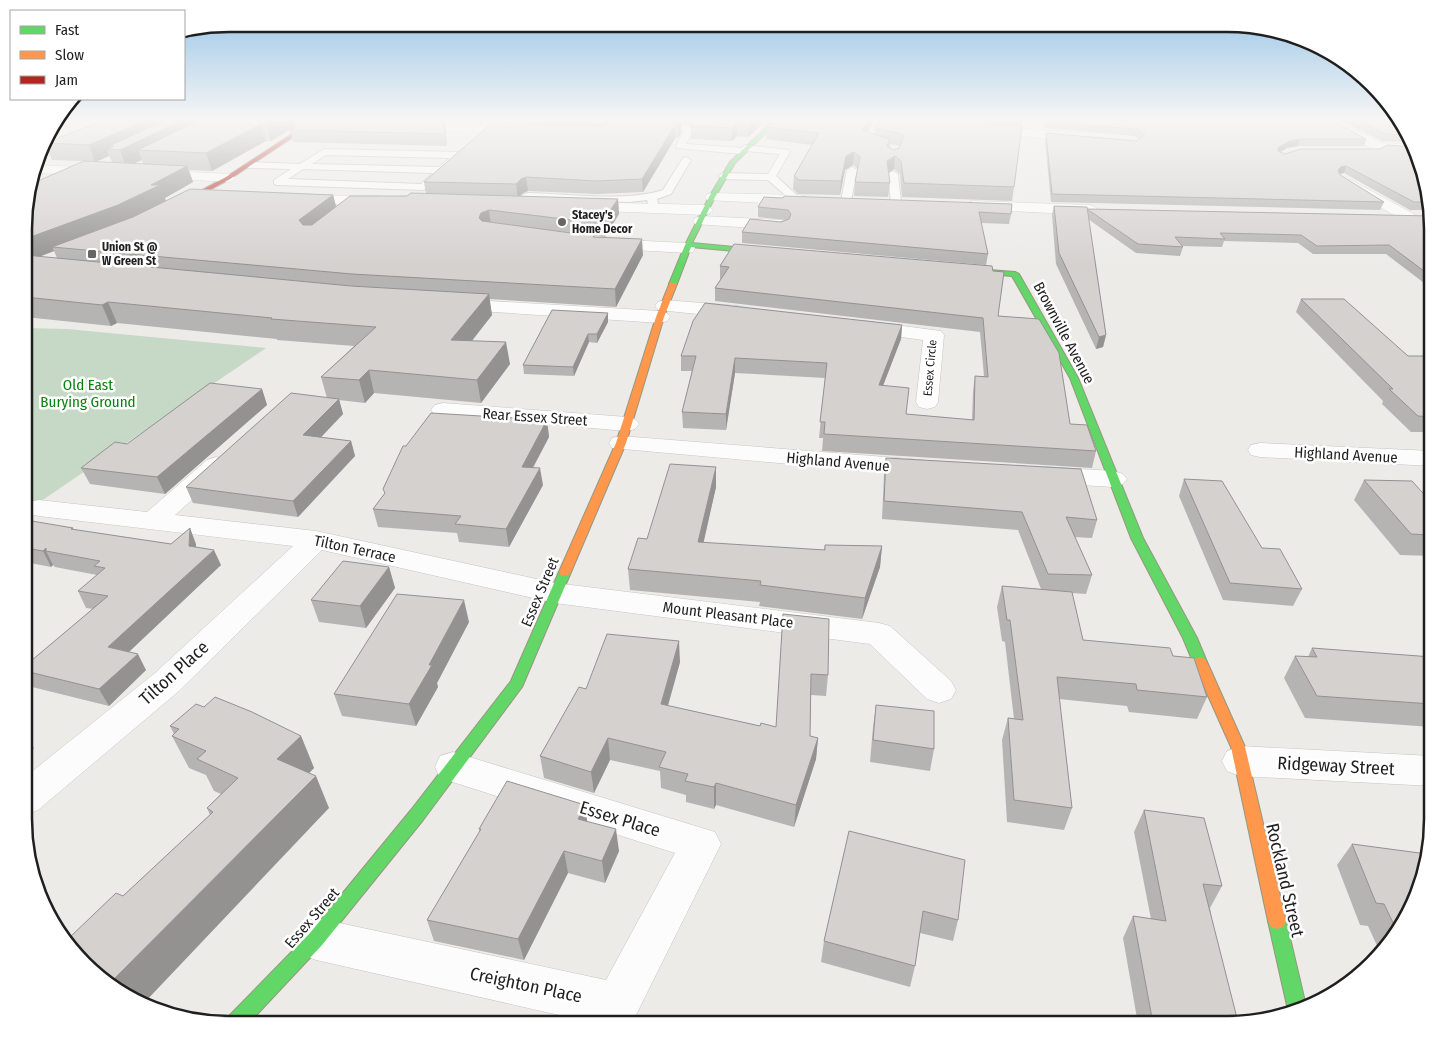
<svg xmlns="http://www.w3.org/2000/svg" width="1456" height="1048" font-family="'Fira Sans Condensed',sans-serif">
<rect width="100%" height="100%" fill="#edebe8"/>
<path fill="#c6d8c6" d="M25 328 67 329 266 348 25 512Z"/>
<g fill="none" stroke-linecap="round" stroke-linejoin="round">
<defs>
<path id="lane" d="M72 118H84L50 131 55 125Z
M677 125 689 126 693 129 686 144 741 148 745 145 789 150 790 152 776 176 802 200 801 202H793L768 180 723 179 718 176 723 173 768 174 780 154 746 151 742 154 677 148 676 146 684 131 674 130V126Z
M324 149 458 152 463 155 426 189 423 190 277 185 274 184V180L291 169 249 168 244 165 249 162 300 164ZM326 155 450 158 439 167 312 164ZM303 169 433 173 421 184 288 179Z
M686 157 691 160 671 194 657 199 659 209 658 211H650L647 200 629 202 531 199 523 207 519 208 514 205 524 194 528 193C567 194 627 202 663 190L683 158Z
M852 167 857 170 851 201 846 204 841 201 847 170Z
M893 171 898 174 901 203 896 206 891 203 888 174Z"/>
<path id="street" d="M847 118C862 118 916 114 925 124L919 128 853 122Z
M1315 118H1331L1382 143 1413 144 1415 152 1375 150Z
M407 122 524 126 530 130 524 134 403 129 401 126Z
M984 125 1083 134 1089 138 1083 142 980 132 978 129Z
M37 165 102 168 109 172 102 176 36 173H35Z
M152 170 228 174 233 175 235 178 233 181 228 182 147 177 145 174Z
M1351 180 1414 214 1416 217 1414 220H1402L1346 187 1344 184 1346 181Z
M712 193 801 195 806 197 809 200 806 203 801 205 707 200 705 197 707 194Z
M297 195 381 196 386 198 389 201 386 204 381 206 292 202 290 199 292 196Z
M973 201 1090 205 1095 207 1098 210 1095 213 1090 215 968 209 965 206 968 203Z
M582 202 705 205 710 207 713 210 710 213 705 215 577 210 574 207 577 204Z
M701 216 781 220 787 222 789 225 787 228 781 230 695 224 693 221 695 218Z
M604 239 687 243 693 244 695 248 693 252 687 253 598 248 596 244 598 240Z
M455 299 660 311 667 313 670 317 667 321 660 323 448 309 445 305 448 301Z
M665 300 738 306 745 308 748 312 745 316 738 318 658 310 655 306 658 302Z
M865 321 941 331 944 335 938 402 935 407 927 409 919 407 916 402 923 340 858 331 855 327 858 323Z
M443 403 627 417 635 419 639 424 635 429 627 431 435 415 431 410 435 405Z
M621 436 923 460 932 463 936 468 932 473 923 476 612 448 609 443 612 438Z
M1260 443 1432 451V466L1260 457 1251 455 1248 450 1251 445Z
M216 457 225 460 229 465 225 470 175 515 316 531 555 583 879 623 890 626 951 681 956 690 951 699 939 703 927 699 870 644 555 603 322 550 179 691 38 810 25 815V777L155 673 293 546 39 516 29 514 26 508 29 502 39 500 147 512 207 460Z
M1046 467 1114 471 1123 474 1127 479 1123 484 1114 487 1046 483 1037 480 1033 475 1037 470Z
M1240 746 1432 756V786L1240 776 1227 771 1222 761 1227 751Z
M453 752 715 832 721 844 633 1021 627 1024H599L316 960 301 954 294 939 301 924 316 918 606 980 675 853 440 778 435 767 440 756Z"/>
<path id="fast" d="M776 118H781L735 163 715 197 692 243 767 250 770 252 767 254 691 247 677 284 670 286 669 284 685 245 709 197 730 162Z
M963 268 1015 272 1019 274 1078 378 1143 538 1197 638 1207 662 1205 665 1200 667 1195 665 1193 662 1183 638 1131 538 1070 378 1012 276 966 272 962 270Z
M565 568 571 572 522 687 423 820 322 945 248 1024H226L228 1017 310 933 411 810 511 681 559 572Z
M1277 913 1283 915 1286 921 1306 1006 1288 1010 1268 921 1271 915Z"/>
<path id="slow" d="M670 282 677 284 664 317 626 443 571 572 569 575H561L559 572 616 443 656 317Z
M1200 657 1205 659 1207 662 1245 747 1286 921 1283 927 1277 929 1271 927 1268 921 1231 747 1193 662 1195 659Z"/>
<path id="jam" d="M316 118H322L230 179 176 208 171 207 226 177Z"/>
</defs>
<use href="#lane" stroke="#c6c5c4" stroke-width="2"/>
<use href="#street" stroke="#c6c5c4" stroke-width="1"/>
<use href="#fast" stroke="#96977f" stroke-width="2"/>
<use href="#slow" stroke="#96977f" stroke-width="2"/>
<use href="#jam" stroke="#96977f" stroke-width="2"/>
<use href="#lane" fill="#fcfcfc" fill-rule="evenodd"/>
<use href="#street" fill="#fcfcfc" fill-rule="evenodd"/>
<use href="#fast" fill="#63d668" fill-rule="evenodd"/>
<use href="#slow" fill="#ff974d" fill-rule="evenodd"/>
<use href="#jam" fill="#b3261e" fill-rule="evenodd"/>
</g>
<path fill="#b6b4b2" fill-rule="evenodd" d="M294 118 271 141H266L212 171 189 170 193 182 165 198 166 201 333 195 336 207 426 194 424 182 541 124V118H761V125L748 137 737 136 732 141 691 139V125L689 124H681V133L678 138 676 137 643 192 597 194 528 191 523 193 519 196 618 199 619 214 605 237 595 236V237L643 255 616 307 489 299 492 315 472 341 510 364 481 403 374 393 365 403 339 400 343 414 321 437 351 441 355 456 298 517 193 503 186 487 327 398 321 377 354 346 277 340V339L117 323 111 326 25 317V203L83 161 52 160 45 143ZM109 156 112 162H96ZM142 160 143 164 134 163ZM54 251 57 258 39 257Z
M380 118H446V121H445L446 133 447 146 293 142 290 130Z
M776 118H872V125L867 132 875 134V128L882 118H1023L1014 187 1012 201 902 197 900 174 894 169 889 173 890 183 888 197 854 196 855 182 858 169 853 165 845 170 840 195 798 194 793 189 794 176 812 145 766 139 767 127ZM890 144 900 146 899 148 893 150 890 147Z
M1043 118H1328L1366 139 1364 146H1298L1287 148 1280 152 1285 154 1413 147 1430 210H1410L1344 173 1340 174V175L1384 202 1380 210 1051 202 1045 140 1046 133 1137 141 1139 139 1135 136 1044 128Z
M1336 118H1395L1411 138 1412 142 1382 141Z
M764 197 1011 214 1009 224 981 223 988 254 986 265 742 243V232L786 220 758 217V207Z
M1054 206 1087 209 1432 216V289L1386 254H1313L1298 243 1224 241 1222 247 1182 246 1183 247 1180 256 1136 253 1088 219 1106 335 1103 347 1096 349 1056 264 1052 215Z
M734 244 998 316 1070 424 1096 451 1092 468 822 451 823 438H819L825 378 735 373 726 430 683 428 682 412 692 371H681V356L902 325 901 339 883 386 906 414 972 420 973 391 975 376H984L980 332 715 301V288L721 279H720V266Z
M1301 299 1408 356H1432V432H1411L1382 404 1383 401 1296 312Z
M608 313V322L597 343 589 342 574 376 524 374 523 365Z
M262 389 267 405 165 494 90 484 81 468 127 444Z
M547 420 549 437 533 468 543 485 509 547 459 542 457 533 378 527 373 509 385 493 406 446Z
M886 458 1097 520 1092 538 1074 537 1092 575 1086 594 1072 593 1083 640 1173 656 1207 697 1197 719 1129 712 1127 706 1059 699 1072 808 1064 830 1007 822 1002 740 1008 718 1014 719 1005 642 1002 641 997 607 1002 586 1041 589 1018 530 882 519 884 475Z
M716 467V487L703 543 824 550 825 545 882 546 880 567 862 619 759 606 760 602 630 590 628 569 647 539Z
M1432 471V491L1425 484Z
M1184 479 1262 548 1302 589 1293 606 1223 600 1179 496Z
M1364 480 1432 503V556L1400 555 1354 500Z
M25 526 73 528 74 530 171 544H196V547L221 565 129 652 146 670 109 706 32 687 25 677V666L93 609 86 608 78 591 97 575 55 567 53 565 51 567 25 562Z
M389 567 395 588 366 628 319 622 311 600Z
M783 614 828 675 826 696 811 695 810 736 818 738 816 759 794 827 716 805 714 809 686 802V795L661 788 660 771 610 760 594 793 544 778 540 756 586 689 680 662 668 706 760 726 776 727Z
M469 622 437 683 438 687 416 726 342 716 334 694Z
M1312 648 1432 657V727L1305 718 1284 678 1295 656 1308 657Z
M876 705 934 749 930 771 870 762 873 727Z
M204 707 301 736 314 768 309 773 329 808 69 938 123 896 210 815 207 808 221 794 214 791 206 775 189 768 172 736 174 734 170 726Z
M1144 810 1222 886 1210 908 1227 1024H1138L1123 938 1133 916 1151 919 1134 832Z
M587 821 619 851 605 883 568 873 524 960 434 941 427 920 480 832 479 829Z
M849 831 958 920 953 941 920 933 915 966 910 987 821 962 824 941Z
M1352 844 1421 885 1390 944 1380 952 1368 926 1360 925 1337 865Z"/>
<path fill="#949291" d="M150 118H224L138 150 142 160 126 167 120 150 114 146H109L111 150 107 149 109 156 95 162 89 145Z
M275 118H294L296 126 271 141 266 124Z
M604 118H617L604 127Z
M672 118H673V124L675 125 676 137 643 192 642 179Z
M755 118H761V125L748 137 749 125Z
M870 118H872V125L860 143 861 130Z
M444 121 446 133 447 146 445 134Z
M681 121V133L678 138V125Z
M737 123V136L732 141V128Z
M261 124 266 141 212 171 206 153Z
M1300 139 1298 146 1287 148 1276 155 1278 148 1289 141Z
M854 152 853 165 845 170 840 195 841 181 846 156Z
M895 156 894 169 886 174 887 161Z
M187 166 193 182 165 198 166 203 125 223 52 247 54 251 25 262V239L151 185Z
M1346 166 1344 173 1339 174 1338 170 1341 167Z
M526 177 528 191 523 193 518 198 516 184 521 179Z
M333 195 337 210 304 236 299 220Z
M618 199 619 214 605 237 603 221Z
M489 210 491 225 483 228 479 218 481 213Z
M642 239 643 255 616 307 615 289Z
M489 294 492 315 455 362 451 340Z
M108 302 117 323 111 326 102 305Z
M608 313V322L597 343V334Z
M902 325 901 339 877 401 879 385Z
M588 334 589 342 574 376 573 367Z
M1106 335 1103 347 1096 349 1099 337Z
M506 342 510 364 481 403 477 380Z
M735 358V373L726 430V414Z
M369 370 374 393 365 403 359 380Z
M262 389 267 405 165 494 157 477Z
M339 399 343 414 308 451 303 435Z
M547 420 549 437 524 484 522 467Z
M351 441 355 456 298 517 293 501Z
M716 467V487L699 563 698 542Z
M540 468 543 485 509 547 506 529Z
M190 528 196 544V562L189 546Z
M882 546 880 567 862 619 865 598Z
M46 548V551L53 565 51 567 43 551Z
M214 550 221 565 117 663 108 647Z
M389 567 395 588 366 628 360 606Z
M464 600 469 622 437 683 438 687 416 726 409 704 429 665Z
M679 641 680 662 662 726 661 704Z
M138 654 146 670 109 706 99 689Z
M25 736 34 748 25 754Z
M301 736 314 768 291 791 277 759Z
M608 738 610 760 594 793 591 772Z
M818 738 816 759 794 827 796 805Z
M316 776 329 808 144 1003 109 984Z
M716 783V805L714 809V787Z
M585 805 588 827 578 819Z
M616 829 619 851 605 883 602 861Z
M564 851 568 873 524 960 518 939Z"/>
<path fill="#d4d1cf" stroke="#949291" d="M110 118H150L89 145 45 143Z
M171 118H187L120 150 107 149 114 146H109Z
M204 118H275L266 124H261L206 153 138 150Z
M308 118H374L444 121 445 134 290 130Z
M614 118H672V119L681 121 678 125H675L642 179 596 181 526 177 521 179 516 184 424 182 493 122 602 126Z
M693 118H755L749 125 737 123 732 128 690 126Z
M776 118H870L861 130 890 139 887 146 893 150 899 148 904 137 902 134 875 128 882 118H931L1022 126 1014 187 904 183 901 161 895 156 887 161 890 183 855 182 860 157 854 152 846 156 841 181 799 180 794 176 819 133 767 127Z
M1045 118H1328L1366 139H1300L1289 141 1278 148V151L1285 154 1301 149H1380L1387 145 1413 147 1428 202H1414L1346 166 1341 167 1338 170 1340 175 1384 202 1052 194 1046 133 1137 141 1145 134 1137 129 1045 122Z
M1352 118H1395L1409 135 1385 134Z
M84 161 187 166 151 185H160L118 205 25 239V203L31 184Z
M190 189 333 195 299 220 303 225H312L350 196H407L411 193 618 199 603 221 572 220 489 210 481 213 479 218 482 221 571 233 595 234 593 237 642 239 615 289 352 274 52 247 133 217Z
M784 196 1012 204 1011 214 979 212 988 254 742 232 750 219 781 222 789 219 791 214 788 210 758 207 764 197 783 198Z
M1054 206 1087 207 1106 335 1099 337 1059 253Z
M1087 209 1432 216V277L1389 245 1317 246 1301 235 1220 233 1225 239 1175 237 1183 247 1138 244Z
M734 244 992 266 993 271 1004 272 998 316 1039 319 1059 353 1070 424 1087 425 1096 451 824 434 825 422H820L827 363 735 358 726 414 682 412 696 356H681L693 321 705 303 902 325 879 385 909 388 906 414 974 420 975 376 988 377 983 318 715 288 729 267 720 266Z
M25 255 351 286 489 294 451 340 506 342 477 380 369 370 359 380 321 377 376 327 271 319 272 318 108 302 102 305 25 297Z
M1301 299H1344L1408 356H1432V417L1418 416 1389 389H1393Z
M552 310 608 313 597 334H588L573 367 523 365Z
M210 383 262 389 157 477 81 468 115 442 127 444Z
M291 393 339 399 303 435 351 441 293 501 186 487Z
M431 413 547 420 522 467 540 468 506 529 455 524 461 516 373 509 385 493 383 489 403 446H406Z
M886 458 1081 469 1097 520 1066 517 1092 575 1048 574 1022 512 884 501Z
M670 464 716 467 698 542 825 550V545L882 546 865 598 760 585 761 581 628 569 638 538 647 539Z
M1184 479 1222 481 1262 548 1280 549 1302 589 1230 583Z
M1364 480 1412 481 1432 503V535L1411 534Z
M32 521 73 528 71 529 171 544 190 528 189 546 214 550 108 647 138 654 99 689 25 671V666L108 596 78 591 105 568 94 566 100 561 46 551V548L43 551 25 548V526Z
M343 561 389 567 360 606 311 600Z
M1002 586 1072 592 1083 640 1170 648 1173 656 1194 658 1207 697 1137 690 1136 684 1057 677 1072 808 1014 800 1008 718 1023 720 1010 620H1007Z
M397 594 464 600 429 665H432L409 704 334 694Z
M783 614 829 619 828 675 811 674 810 736 818 738 796 805 716 783 714 787 685 781 688 774 659 767 666 752 608 738 591 772 540 756 579 687 586 689 607 634 679 641 661 704 760 726 761 723 776 727Z
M1312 648 1432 657V704L1317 696 1295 656 1317 657Z
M215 697 252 712 301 736 277 759 316 776 109 984 104 982 63 935 69 938 116 893 123 896 213 812 207 808 238 778 197 759 206 751 172 736 179 729 170 726 196 704 204 707Z
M876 705 934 711V749L873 740Z
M507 781 585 805 578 819 616 829 602 861 564 851 518 939 427 920 481 829H479Z
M1144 810 1204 818 1222 886 1203 884 1238 1022 1227 1024H1187L1152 1018 1133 916 1166 921Z
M849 831 965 860 958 920 923 911 915 966 824 941Z
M1352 844 1427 854 1421 885 1397 931 1384 904 1376 903Z"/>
<linearGradient id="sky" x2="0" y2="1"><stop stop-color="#95c3e6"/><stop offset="0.45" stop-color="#f7f6f5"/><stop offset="1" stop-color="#f7f6f5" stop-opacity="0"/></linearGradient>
<rect width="1456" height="265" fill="url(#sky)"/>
<g fill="#676665" stroke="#fff" stroke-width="2">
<circle cx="562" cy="222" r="5"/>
<rect x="87" y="249" width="10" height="10" rx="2.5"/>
</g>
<g text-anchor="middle" stroke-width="5" stroke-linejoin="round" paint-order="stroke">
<g font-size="12" font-weight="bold" fill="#1f1f1f" stroke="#fff" text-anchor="start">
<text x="572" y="219">Stacey's<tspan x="572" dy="14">Home Decor</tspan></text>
<text x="102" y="251">Union St @<tspan x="102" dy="14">W Green St</tspan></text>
</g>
<g font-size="12" fill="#1f1f1f" stroke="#fff">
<text transform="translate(930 368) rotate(-85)" y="4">Essex Circle</text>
</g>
<g font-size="15" fill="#1f1f1f" stroke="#fff">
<text transform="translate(1064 333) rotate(62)" y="5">Brownville Avenue</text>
<text transform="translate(535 417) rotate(4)" y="5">Rear Essex Street</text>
<text transform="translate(1346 455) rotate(3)" y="5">Highland Avenue</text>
<text transform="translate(838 462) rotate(5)" y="5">Highland Avenue</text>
<text transform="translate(355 549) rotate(12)" y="5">Tilton Terrace</text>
<text transform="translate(540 592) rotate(-67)" y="5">Essex Street</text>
<text transform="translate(728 615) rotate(7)" y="5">Mount Pleasant Place</text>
<text transform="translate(312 918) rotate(-49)" y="5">Essex Street</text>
</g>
<g font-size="15" fill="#098111" stroke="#fff">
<text x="88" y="390">Old East<tspan x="88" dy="17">Burying Ground</tspan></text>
</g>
<g font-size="18" fill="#1f1f1f" stroke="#fff">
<text transform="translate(174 673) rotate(-42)" y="6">Tilton Place</text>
<text transform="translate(1336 766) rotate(3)" y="6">Ridgeway Street</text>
<text transform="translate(620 819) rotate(17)" y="6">Essex Place</text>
<text transform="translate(1285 880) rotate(77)" y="6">Rockland Street</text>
<text transform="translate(526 985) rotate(12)" y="6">Creighton Place</text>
</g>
</g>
<path d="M0 0H1456V1048H0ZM229 32H1227A197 197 0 0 1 1424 229V819A197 197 0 0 1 1227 1016H229A197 197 0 0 1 32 819V229A197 197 0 0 1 229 32Z" fill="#fff" fill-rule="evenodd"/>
<path fill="none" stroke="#1f1f1f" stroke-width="2.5" d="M229 32H1227A197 197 0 0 1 1424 229V819A197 197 0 0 1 1227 1016H229A197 197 0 0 1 32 819V229A197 197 0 0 1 229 32Z"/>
<rect x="10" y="10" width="175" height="90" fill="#ffffff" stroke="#a5a5a5"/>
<rect x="20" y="26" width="25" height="8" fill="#63d668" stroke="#a5a5a5"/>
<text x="55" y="35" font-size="15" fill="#1f1f1f">Fast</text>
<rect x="20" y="51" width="25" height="8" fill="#ff974d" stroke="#a5a5a5"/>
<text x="55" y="60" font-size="15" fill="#1f1f1f">Slow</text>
<rect x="20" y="76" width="25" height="8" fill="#b3261e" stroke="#a5a5a5"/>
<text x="55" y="85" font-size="15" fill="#1f1f1f">Jam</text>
</svg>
